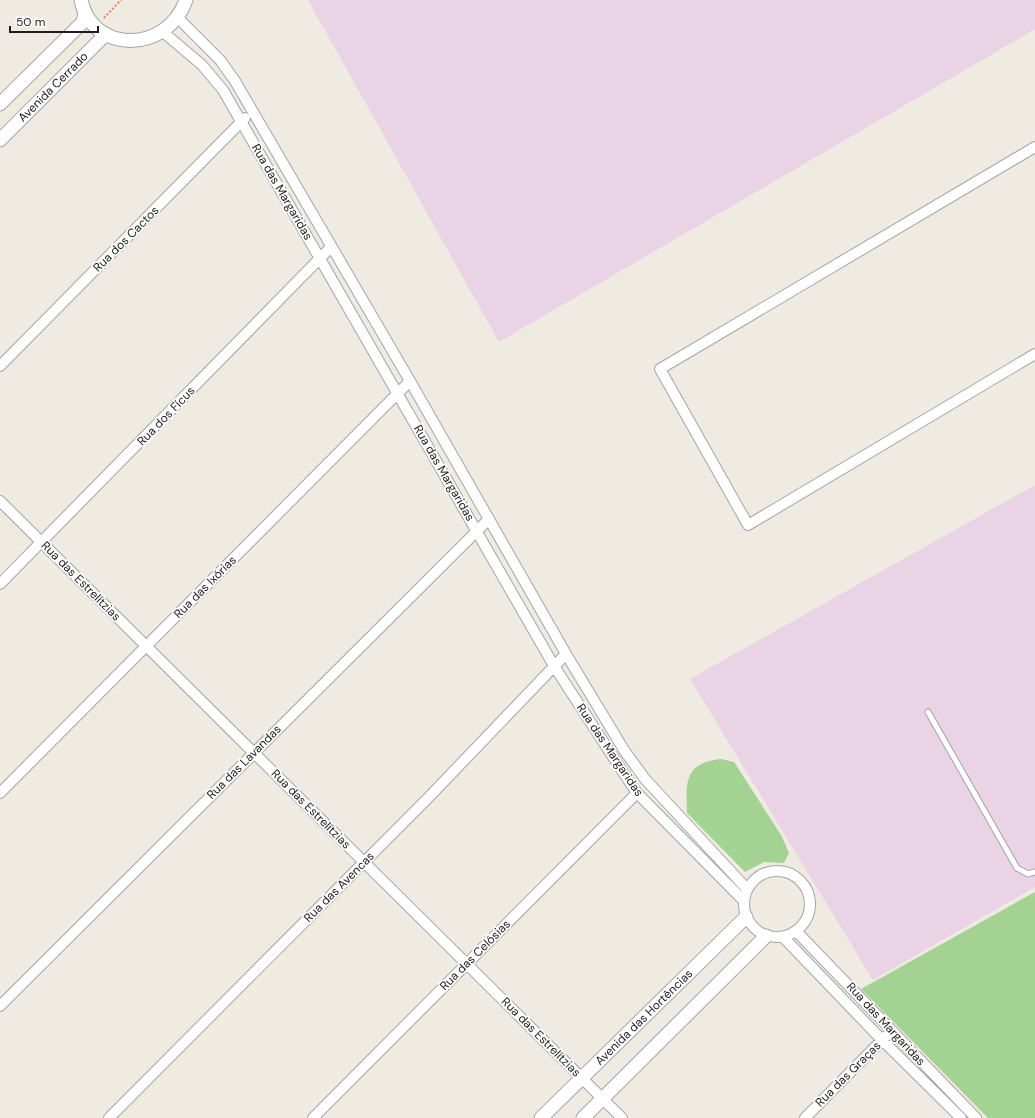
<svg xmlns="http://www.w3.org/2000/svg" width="1035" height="1118" font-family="'DM Sans',sans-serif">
<rect width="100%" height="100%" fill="#efebe2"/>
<path fill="#e9d3e4" d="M308 0H1035V29L499 342Z
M1035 485V887L873 980 690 679Z"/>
<path fill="#a3d293" d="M721 759 734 762 781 835 789 853 784 863 764 862 745 872 687 813C686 782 684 763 721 759Z
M1035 892V1118H988L861 989Z"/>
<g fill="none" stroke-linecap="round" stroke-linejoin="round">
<defs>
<path id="service" d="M928 712 1017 868 1028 874 1035 872"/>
<path id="minor" d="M178 18 220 60 235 81 410 381 566 654 624 750 645 779 747 889
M163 32 202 65 223 90 554 666 617 763 637 793 743 900
M1035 147 660 369 748 525 1035 354
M0 366 245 118
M0 501 622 1118
M0 584 331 247
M0 793 410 381
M744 904a33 33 0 1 1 66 0a33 33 0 1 1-66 0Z
M796 931 976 1118
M783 937 882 1040 961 1118
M0 1006 489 519
M109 1118 428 798 566 654
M313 1118 637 793
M805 1118 886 1036"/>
<g id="tertiary">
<path d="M81 0C92 54 167 54 186 0"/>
<path d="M0 104 83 22 85 12"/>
<path id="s1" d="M0 140 106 34"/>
<path id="s2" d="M541 1118 746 917"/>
<path d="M583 1118 766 936"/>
</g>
</defs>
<use href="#service" stroke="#a4a4a4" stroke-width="7"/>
<use href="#minor" stroke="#a4a4a4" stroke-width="12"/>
<use href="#tertiary" stroke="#a4a4a4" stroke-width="15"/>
<path stroke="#ff7863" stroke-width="2" stroke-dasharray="2 2" stroke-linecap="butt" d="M104 18 121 0"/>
<use href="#service" stroke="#fff" stroke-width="5"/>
<use href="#minor" stroke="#fff" stroke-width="10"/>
<use href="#tertiary" stroke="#fff" stroke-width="13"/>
</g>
<g text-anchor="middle" stroke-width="3.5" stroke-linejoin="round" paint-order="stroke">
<g font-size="12" fill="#1d1d1d" stroke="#fff">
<text dy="4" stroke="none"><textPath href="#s1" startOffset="75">Avenida Cerrado</textPath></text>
<text transform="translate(282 192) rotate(60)" y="4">Rua das Margaridas</text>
<text transform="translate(126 239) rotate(-45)" y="4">Rua dos Cactos</text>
<text transform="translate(166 416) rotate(-46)" y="4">Rua dos Fícus</text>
<text transform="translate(444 473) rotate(60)" y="4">Rua das Margaridas</text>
<text transform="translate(81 581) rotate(45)" y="4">Rua das Estrelítzias</text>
<text transform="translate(205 587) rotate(-45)" y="4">Rua das Ixórias</text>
<text transform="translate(610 750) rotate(56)" y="4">Rua das Margaridas</text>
<text transform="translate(244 762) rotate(-45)" y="4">Rua das Lavandas</text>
<text transform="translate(311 809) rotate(45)" y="4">Rua das Estrelítzias</text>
<text transform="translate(339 887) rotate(-45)" y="4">Rua das Avencas</text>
<text transform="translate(475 955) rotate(-45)" y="4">Rua das Celósias</text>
<text dy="4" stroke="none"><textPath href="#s2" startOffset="144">Avenida das Hortências</textPath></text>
<text transform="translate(886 1024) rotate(47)" y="4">Rua das Margaridas</text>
<text transform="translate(541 1037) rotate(45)" y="4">Rua das Estrelítzias</text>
<text transform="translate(848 1074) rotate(-45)" y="4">Rua das Graças</text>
</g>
</g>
<path d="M10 26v6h88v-6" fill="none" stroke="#1d1d1d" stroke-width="2"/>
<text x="16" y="26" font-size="12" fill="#1d1d1d" stroke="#ffffff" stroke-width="3" paint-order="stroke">50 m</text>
</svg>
